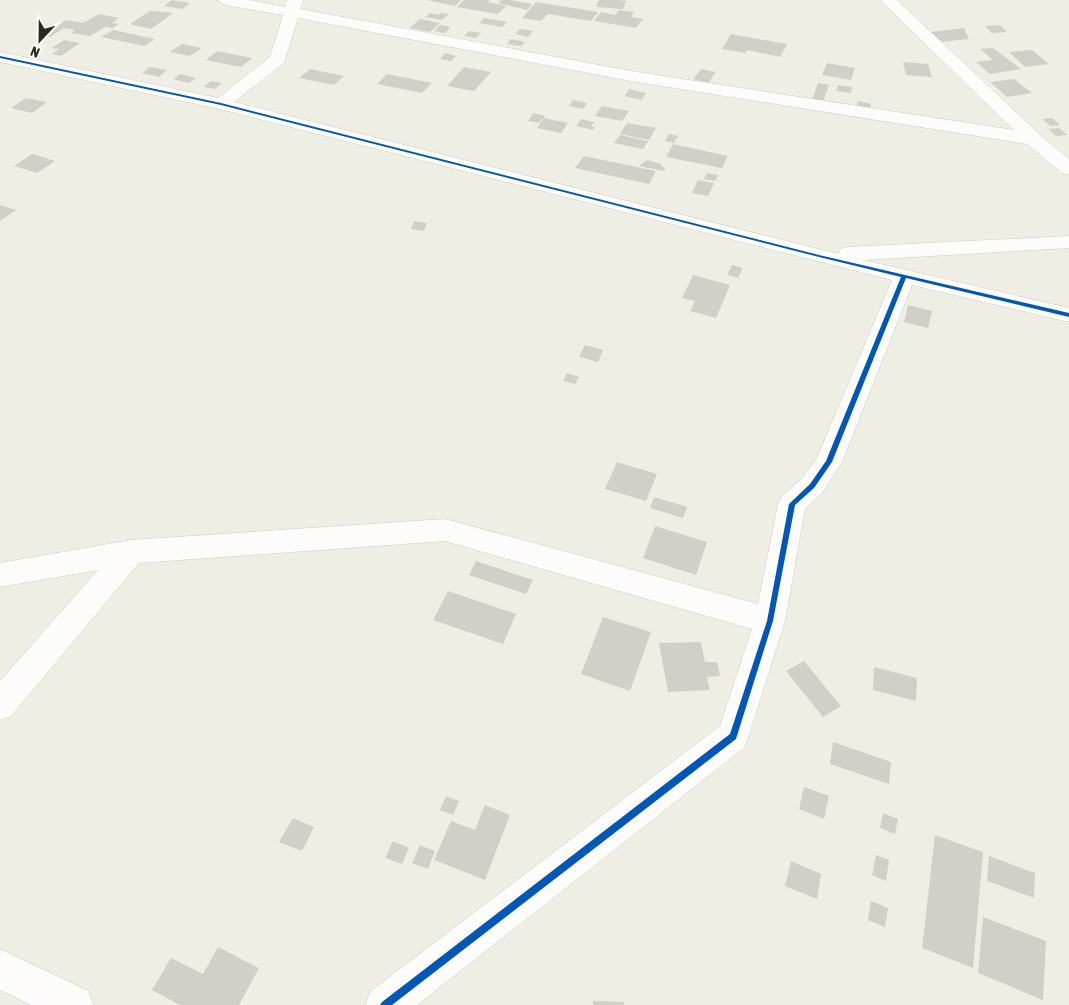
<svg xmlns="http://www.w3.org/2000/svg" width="1069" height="1005" font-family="'Asap Condensed',sans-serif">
<rect width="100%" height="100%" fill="#efeee4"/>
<path fill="#d1d0c8" d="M172 0 190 3 182 9 164 6Z
M427 0H461L455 6Z
M464 0H490L488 2 506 6 498 14 457 7Z
M501 0H510L532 4 527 10 498 3Z
M599 0H619L626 1 623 9 596 7Z
M536 2 598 12 591 21 548 14 541 21 522 18Z
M619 10 634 12 631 17 643 19 636 28 594 21 601 12 615 15Z
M150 11 173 13 151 29 130 24Z
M430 13 439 15 441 13 449 14 442 20 425 17Z
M99 14 119 18 112 23 119 24 113 28 105 27 90 36 71 33 75 30 64 28 50 37 41 35 66 20 83 23Z
M484 18 507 22 502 27 479 23Z
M420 19 440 23 430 32 410 28Z
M440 25 450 27 445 33 434 31Z
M1000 25 1007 32 992 33 985 26Z
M964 28 969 39 941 42 929 32Z
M520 29 533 31 528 37 515 34Z
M113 30 155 39 144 46 101 37Z
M469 31 481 33 476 38 464 36Z
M731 34 787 44 780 57 747 50 745 53 722 49Z
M511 39 525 42 521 46 507 44Z
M64 40 80 43 61 56 52 54 59 49 52 48Z
M182 44 202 48 190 56 170 52Z
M993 48 1021 69 990 74 976 62 993 60 980 49Z
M1032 50 1049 64 1025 67 1009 52Z
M217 51 252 58 241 67 206 60Z
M445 53 456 56 451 61 440 59Z
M903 62 928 64 932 77 906 75Z
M827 63 855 68 851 80 822 75Z
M150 67 167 70 159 77 142 73Z
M464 67 491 72 474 91 447 86Z
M310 69 344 76 334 85 299 78Z
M701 69 716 72 708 83 693 79Z
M180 74 196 78 189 83 173 79Z
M387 74 432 83 422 93 377 84Z
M1014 79 1032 93 1007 97 990 82Z
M211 81 222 83 215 89 204 87Z
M818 83 829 85 823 102 812 100Z
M838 85 852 87 851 93 836 91Z
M629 89 646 93 642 100 625 96Z
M26 98 47 102 32 113 11 108Z
M573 100 587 103 583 109 569 106Z
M858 101 871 104 870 110 856 108Z
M602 106 629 111 622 121 595 116Z
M533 113 545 116 539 123 528 121Z
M544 118 568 123 561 133 537 128Z
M1052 118 1060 125 1050 126 1042 119Z
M581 119 594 122 591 126 595 127 593 130 576 126Z
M627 123 656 128 649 140 620 134Z
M1059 128 1067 135 1056 136 1048 129Z
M669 134 678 136 674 143 665 141Z
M620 135 648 141 643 149 614 143Z
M673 144 728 156 722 168 666 157Z
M32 154 55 161 37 173 14 166Z
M584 156 656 171 649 184 575 168Z
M647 160 662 164 661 166 666 168 664 171 639 166Z
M707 173 718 175 715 181 704 179Z
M698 180 714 183 708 196 692 193Z
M0 205 16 210 0 221Z
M414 221 427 223 424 231 411 229Z
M732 265 743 268 738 278 727 275Z
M693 275 730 285 716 318 690 311 695 301 682 298Z
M908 305 932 311 928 328 904 322Z
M585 345 603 350 598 362 579 357Z
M567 373 579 377 575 384 563 381Z
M617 462 657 474 646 501 605 489Z
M654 497 687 507 683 518 650 508Z
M655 526 707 542 696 575 643 558Z
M476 561 533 580 526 594 469 575Z
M448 591 516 614 503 644 433 620Z
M603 617 651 632 630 691 581 674Z
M701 642 705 662H717L720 676 707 677 710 690 668 692 659 643Z
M804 661 841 706 823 717 786 671Z
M874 667 917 678 916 701 873 690Z
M833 742 891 762 889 784 830 764Z
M804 787 829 796 824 819 799 809Z
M446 796 459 801 453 815 440 810Z
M485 805 510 815 485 880 434 860 451 821 475 830Z
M883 813 898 819 895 834 880 828Z
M293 818 314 827 302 851 279 842Z
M935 835 983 852 973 968 922 948Z
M393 841 409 848 402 864 385 858Z
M420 845 435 851 428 869 412 863Z
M876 855 889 860 886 881 872 875Z
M989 856 1035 873 1034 898 987 881Z
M791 861 821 874 817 899 785 886Z
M871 901 888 908 885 927 868 920Z
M983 917 1046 941 1043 1000 978 973Z
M218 947 259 968 239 1005H180L152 990 171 958 203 974Z
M593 1001 624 1002V1005H593Z"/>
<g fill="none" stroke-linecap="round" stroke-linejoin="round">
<defs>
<path id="street" d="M217 0H249L285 7 287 0H303L300 9 631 71 1014 130 880 0H897L1040 135 1069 159V175L1062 173 1027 144 631 81 298 18 284 63 234 102 838 254 840 249 848 247 1069 236V248L863 260 1069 308V322L912 285 842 462 822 493 805 509 785 621 745 747 417 1005H365L371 991 720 726 752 629 445 541 139 563 11 716 0 720V681L98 570 0 587V563L131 540 445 519 758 604 778 504 782 496 802 479 817 458 892 280 220 109 0 62V52L218 98 270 57 283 15 225 5Z
M0 949 88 991 94 1005H31L0 990Z"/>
</defs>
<use href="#street" stroke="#cdccc5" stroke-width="1"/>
<use href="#street" fill="#fdfcfb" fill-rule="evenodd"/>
<defs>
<path id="cycleway" d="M0 56 221 103 819 255 1069 313V317L906 278 832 462 814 488 795 505 773 621 736 739 392 1005H380L382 1002 730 734 767 621 789 504 810 484 826 461 901 277 819 257 221 105 0 58Z"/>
</defs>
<use href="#cycleway" stroke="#fffef7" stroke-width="3"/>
<use href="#cycleway" fill="#0057b8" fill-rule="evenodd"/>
</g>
<g transform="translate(40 40) rotate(202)" stroke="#fffef7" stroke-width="4" paint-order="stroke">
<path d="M0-4L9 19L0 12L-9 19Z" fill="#292822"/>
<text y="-8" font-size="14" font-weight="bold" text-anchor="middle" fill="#292822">N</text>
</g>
</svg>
